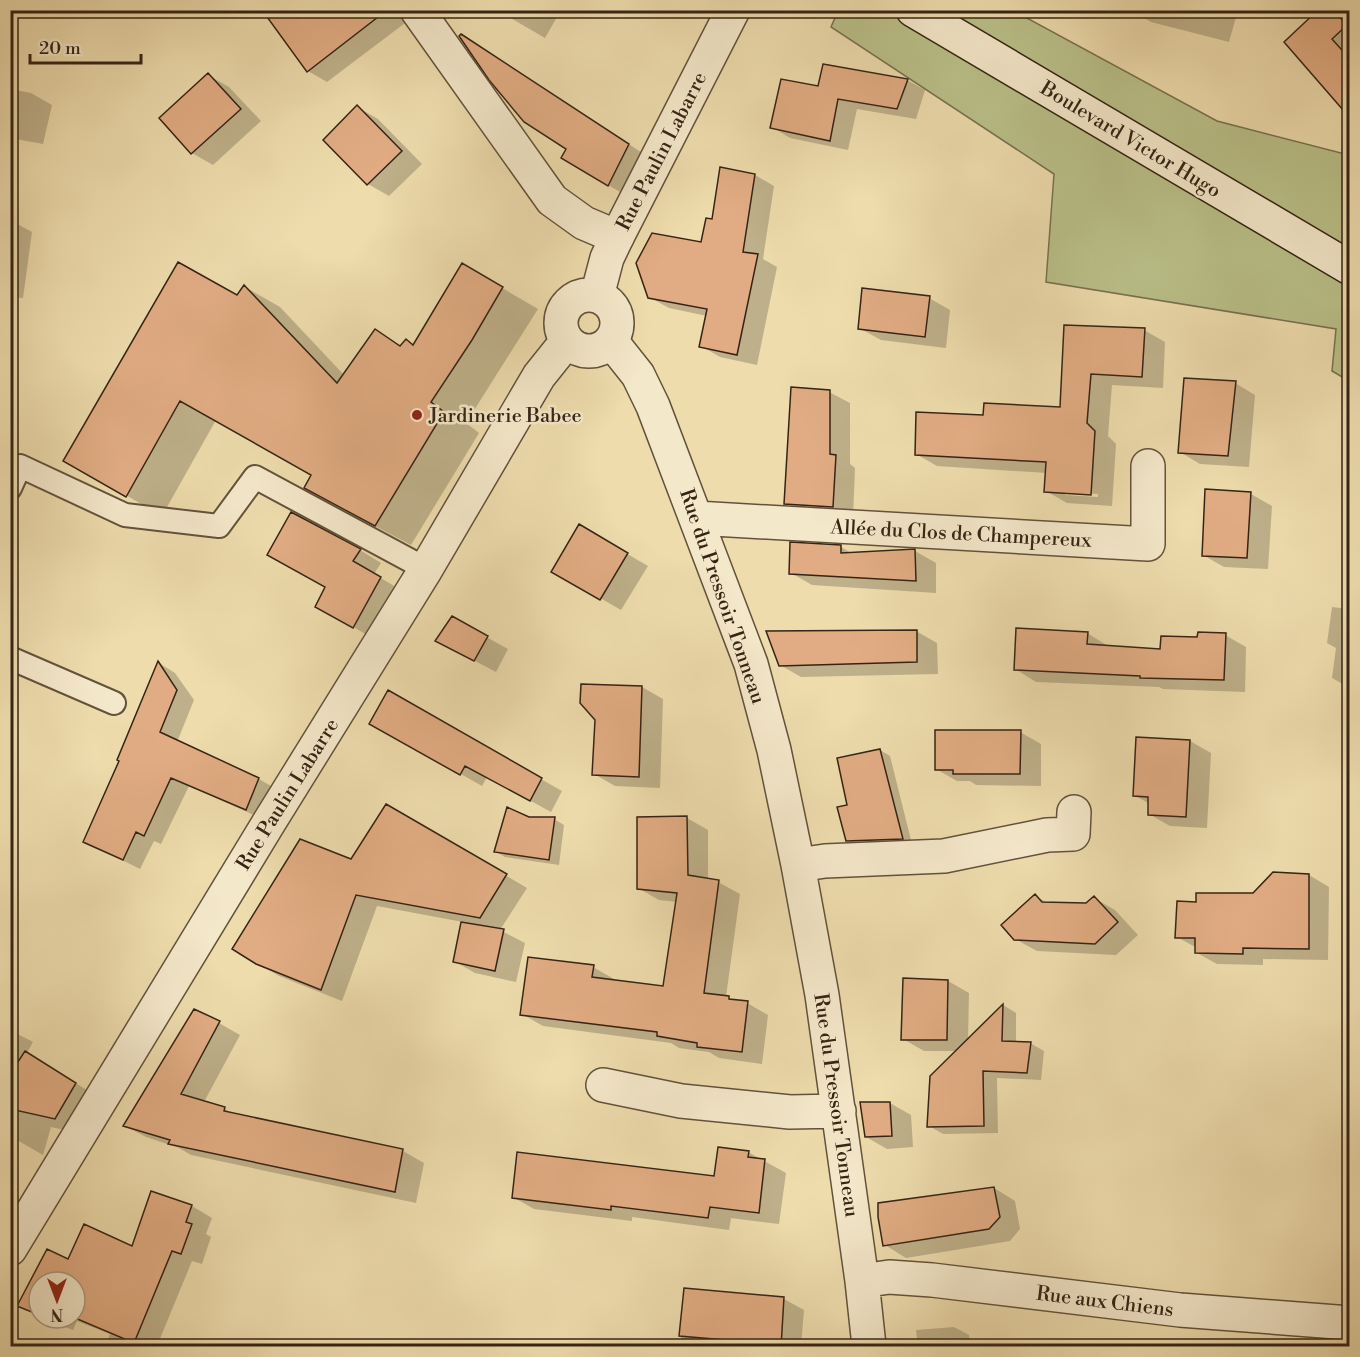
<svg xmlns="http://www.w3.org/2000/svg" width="1360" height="1357" font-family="'Libre Bodoni',serif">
<rect width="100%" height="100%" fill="#eedcad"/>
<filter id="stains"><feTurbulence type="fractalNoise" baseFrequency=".00333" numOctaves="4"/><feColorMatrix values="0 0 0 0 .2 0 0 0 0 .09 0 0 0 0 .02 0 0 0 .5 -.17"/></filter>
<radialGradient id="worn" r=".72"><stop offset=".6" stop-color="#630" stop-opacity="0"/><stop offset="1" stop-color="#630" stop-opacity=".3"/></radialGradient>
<path fill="#bac089" stroke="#78724f" stroke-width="1.5" d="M838 11H1014L1217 121 1349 155V381L1332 371 1336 329 1046 282 1054 174 831 27Z"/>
<path fill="#0003" fill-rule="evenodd" d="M260 10H408L413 17 327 82 308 71 269 18Z
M497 10H561L545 38Z
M1131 10H1238L1229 42 1151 22Z
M1320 10H1336L1350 19V109Z
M461 35 492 54 659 164 639 203 608 185Z
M208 75 229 87 261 121 213 165 192 153Z
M907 80 925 90 916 119 857 109 848 150 790 138 772 127 819 88Z
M10 89 31 93 52 105 43 144 10 138Z
M357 107 378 119 422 164 389 196 368 184Z
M755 175 774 186 763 259 777 267 757 365 720 357 701 346 707 316 669 308 649 297 702 244 713 221Z
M10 220 32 232 23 298 10 297Z
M463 265 538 309 466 423 479 433 411 545 341 508 313 474 216 420 162 516 65 460 238 297 245 287 280 307 344 375 376 331 402 346 406 341 414 345Z
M929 298 950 310 946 348 881 340 859 328Z
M1066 326 1144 330 1165 342 1163 388 1112 385 1108 436 1116 444 1112 506 1067 503 1046 491 1047 473 937 466 916 454 984 417 1062 409ZM1065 492 1098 494V497L1065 495Z
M1235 383 1255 395 1249 467 1200 464 1180 452Z
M829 392 850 403V464L855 468 853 518 806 514 786 503Z
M1206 491 1251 494 1272 506 1268 569 1224 567 1203 555Z
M579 526 648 566 621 610 553 571Z
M841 547 853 554 915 551 936 563V593L812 585 791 573Z
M360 550 381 563 374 574 401 590 374 639 317 606Z
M1332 607 1350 609V688L1332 678 1336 648 1327 643Z
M452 618 508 649 496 672 458 652Z
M916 631 937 643 938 674 801 677 780 665Z
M1087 633 1108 646 1161 651 1198 639 1225 635 1246 647 1245 692 1163 689 1159 687 1036 682 1015 669Z
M159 663 175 673 194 700 177 742 259 779 276 789 263 819 189 786 161 844 154 841 140 869 84 841 121 761Z
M582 685 642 687 663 699 660 788 615 786 594 774 596 719Z
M388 692 562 791 551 812 487 777 482 786 371 723Z
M1020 732 1041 744V786L976 785 970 781H957L936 769Z
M1190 741 1211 753 1207 828 1170 826 1149 814 1150 804 1134 795Z
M880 750 890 756 912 844 857 846 847 840 849 806Z
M387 806 527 888 500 930 525 943 516 982 475 973 454 961 463 922 377 906 342 1001 279 976 257 963 352 861Z
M687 818 708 830V880L718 882 740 894 726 997 736 1001 747 1003 768 1015 762 1064 719 1058 709 1052 679 1048 671 1043 543 1026 522 1014 593 967 614 979V981L664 988 677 902 659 900 638 888Z
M528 819H554L564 825 559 865 505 857 495 851Z
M1273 874 1309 875 1329 887 1328 960 1263 959V965L1217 964 1197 953V948L1177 937 1254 894Z
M1035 896 1048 903 1086 905 1094 898 1115 910 1138 935 1116 955 1037 951 1015 939Z
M948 981 969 993 968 1040 1003 1005 1016 1013V1043H1030L1044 1051 1041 1080 997 1078 998 1133 943 1134 929 1126 957 1051H924L903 1039Z
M219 1023 240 1035 204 1102 225 1109 235 1115 403 1151 424 1163 416 1203 191 1155 179 1148 146 1137 125 1126Z
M10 1030 33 1042 27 1053 103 1100 82 1134 51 1127 43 1155 10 1136Z
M890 1103 911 1115 913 1147 887 1149 866 1137Z
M748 1152 786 1173 779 1224 731 1218 729 1230 632 1217V1221L534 1209 513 1197 715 1177Z
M994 1188 1015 1201 1020 1229 1010 1241 906 1258 885 1245 877 1205Z
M152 1193 192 1206 212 1218 206 1234 211 1237 202 1264 192 1261 157 1346H105L110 1334 77 1321 73 1330 41 1318H75V1282H39V1317L19 1306 48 1251 69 1261 133 1248Z
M686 1290 784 1299 804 1310 801 1346H680Z
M954 1327 969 1335 970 1342 1007 1340 1018 1346H918L916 1330Z"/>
<path fill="#e1ac83" stroke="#352415" stroke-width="1.5" d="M262 10H387L307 72Z
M1318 10H1333L1347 25 1332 39 1350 59V118L1284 42Z
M461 34 629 144 608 186 561 158 566 149 524 122 489 80 459 36Z
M823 64 908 79 897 109 838 99 830 141 770 128 781 79 818 86Z
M208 73 241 109 191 154 159 118Z
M357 105 402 151 367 185 323 140Z
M720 167 755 174 743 252 758 254 737 355 699 347 707 309 648 298 636 263 652 233 701 242 706 218 712 219Z
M178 262 237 295 244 285 337 383 375 329 400 346 406 339 413 345 462 263 503 287 472 340 431 402 444 412 375 526 304 488 311 475 180 401 126 497 63 461Z
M862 288 930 296 925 337 858 329Z
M1064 325 1145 328 1142 377 1091 374 1087 423 1095 431 1091 495 1044 492 1046 462 915 455 916 412 983 415 984 403 1060 407Z
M1184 378 1236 381 1228 456 1178 453Z
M791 387 830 390V454L836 455 833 507 784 504Z
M1205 489 1251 492 1247 558 1202 556Z
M291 512 361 549 353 561 381 577 353 628 315 607 325 587 267 555Z
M579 524 628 553 600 600 551 572Z
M790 542 841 545V553L915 549 916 581 789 574Z
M452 616 488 636 474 661 435 641Z
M1016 628 1088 632 1087 644 1160 649 1161 636 1197 637 1198 632 1226 633 1224 680 1140 678V676L1014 670Z
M917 630V662L779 666 766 631Z
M158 661 177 690 160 732 259 778 246 810 171 778 144 836 136 832 123 860 83 842 119 761 117 760Z
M581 684 642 686 639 777 592 775 595 720 580 703Z
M388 690 542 778 530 801 465 766 460 775 369 724Z
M935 730H1021L1020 774H953V770H935Z
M1136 737 1190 740 1186 817 1148 815V797L1133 796Z
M880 749 903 839 846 841 837 807 847 805 837 758Z
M386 804 507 874 480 918 356 895 321 990 256 964 232 949 300 839 351 859Z
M507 807 529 817H555L549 860 494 852Z
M687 816 688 875 719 880 704 993 729 996V999L748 1001 742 1052 697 1047V1043L657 1036V1032L520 1015 528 957 594 965 592 977 663 986 677 893 637 889V817Z
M1273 872 1309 874V949L1243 948V954L1195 953V938H1175L1177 901 1196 902V893H1253Z
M1035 894 1042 902 1086 903 1094 896 1118 922 1095 944 1014 940 1001 925Z
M461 922 504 929 495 971 453 962Z
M903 978 948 980 947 1040H901Z
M1003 1004 1002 1041 1031 1042 1027 1073 983 1071 984 1126 927 1127 930 1076Z
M194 1009 220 1021 181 1094 225 1107 224 1111 403 1149 395 1192 168 1144 170 1140 123 1126Z
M25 1051 76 1083 55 1119 10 1109V1074Z
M860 1102H890L892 1136 865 1137Z
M718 1147 749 1151 748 1157 765 1159 759 1213 710 1207 708 1218 611 1206V1210L512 1198 517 1152 714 1176Z
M994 1187 1000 1217 989 1229 883 1246 878 1217V1203Z
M151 1191 192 1205 186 1222 192 1224 181 1254 172 1251 134 1343 75 1318V1282H39V1315L17 1306 47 1249 68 1259 84 1224 132 1246Z
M684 1288 784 1297 781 1347H725L726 1340 679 1336Z"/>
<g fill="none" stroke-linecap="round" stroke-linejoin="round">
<defs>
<path id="service" d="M10 488 20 466 125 515 219 526 255 477 426 569
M10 658 114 703"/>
<path id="minor" d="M417 10 552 200 584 223 617 237
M611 341 638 375 653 406 751 664 774 750 798 865 822 995 862 1281 869 1346
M696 518 1148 544V466
M798 865 825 861 944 856 1047 835 1073 834 1074 812
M603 1085 681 1101 790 1112 839 1111
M862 1281 889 1277 932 1280 1180 1310 1350 1323"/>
<path id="tertiary" d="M561 323a28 28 0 1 1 56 0a28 28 0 1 1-56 0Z
M597 296 607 258 617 237 733 10
M10 1249 268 824 426 569 539 376 559 351 568 343"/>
<path id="secondary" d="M913 10 1350 268"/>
</defs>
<use href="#service" stroke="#63523b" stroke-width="26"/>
<use href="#minor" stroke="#63523b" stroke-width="36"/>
<use href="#tertiary" stroke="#63523b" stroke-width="36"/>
<use href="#secondary" stroke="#352415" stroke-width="36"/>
<use href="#service" stroke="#f4e8ca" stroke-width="22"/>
<use href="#minor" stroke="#f4e8ca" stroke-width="33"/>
<use href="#tertiary" stroke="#f4e8ca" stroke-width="33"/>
<use href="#secondary" stroke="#f4e8ca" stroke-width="33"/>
</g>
<circle fill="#8f2418" stroke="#f4e8ca" stroke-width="2" cx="417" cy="415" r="6"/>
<g text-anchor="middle" stroke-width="5" stroke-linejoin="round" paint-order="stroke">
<g font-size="20" fill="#352415" stroke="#f4e8ca">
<text transform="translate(1131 139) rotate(31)" y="7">Boulevard Victor Hugo</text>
<text transform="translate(661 151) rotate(-63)" y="7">Rue Paulin Labarre</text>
<text transform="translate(961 533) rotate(3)" y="7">Allée du Clos de Champereux</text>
<text transform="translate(723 596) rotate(71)" y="7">Rue du Pressoir Tonneau</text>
<text transform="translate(287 794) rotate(-58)" y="7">Rue Paulin Labarre</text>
<text transform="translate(837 1105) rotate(82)" y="7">Rue du Pressoir Tonneau</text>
<text transform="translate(1105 1301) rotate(7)" y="7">Rue aux Chiens</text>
</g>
<g font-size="20" fill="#352415" stroke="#f4e8ca" text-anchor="start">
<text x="429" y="422">Jardinerie Babee</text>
</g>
</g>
<rect width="1360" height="1357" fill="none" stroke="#eedcad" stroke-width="36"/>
<rect x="12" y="12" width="1336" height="1333" fill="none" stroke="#352415" stroke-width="3"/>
<rect x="18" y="18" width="1324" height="1321" fill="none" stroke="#352415" stroke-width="1.5"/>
<g transform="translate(57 1300) rotate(180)"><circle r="28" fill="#f4e8ca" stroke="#a89a82" stroke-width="1.5"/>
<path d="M0-4.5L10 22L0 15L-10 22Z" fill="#8f2418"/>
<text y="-9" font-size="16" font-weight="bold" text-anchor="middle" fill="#352415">N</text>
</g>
<path d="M30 54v9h111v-9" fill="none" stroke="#352415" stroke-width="3"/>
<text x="39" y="54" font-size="18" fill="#352415" stroke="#f4e8ca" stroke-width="4.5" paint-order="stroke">20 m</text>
<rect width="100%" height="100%" filter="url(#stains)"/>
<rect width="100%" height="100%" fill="url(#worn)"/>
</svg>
